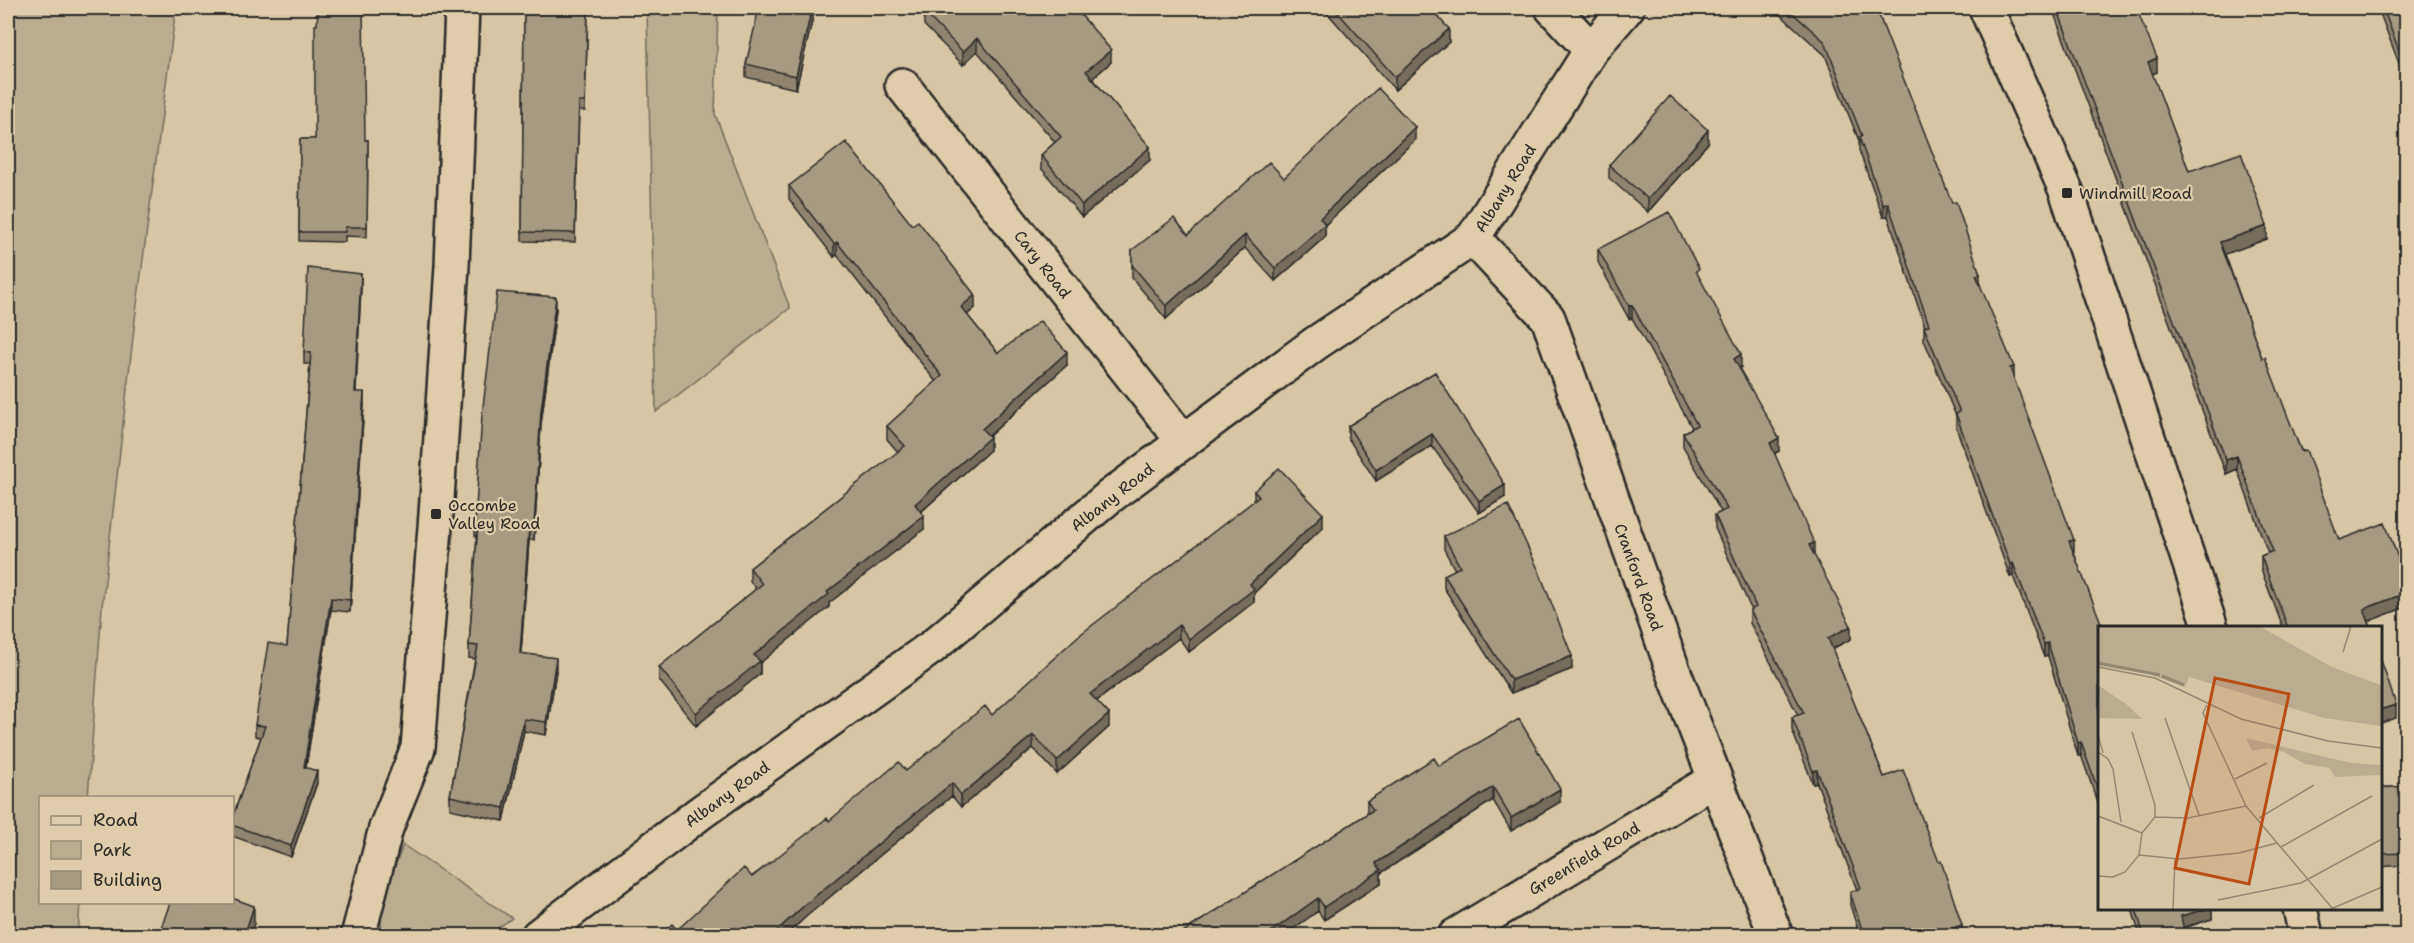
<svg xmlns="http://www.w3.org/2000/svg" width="2414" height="943" font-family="'Shantell Sans',sans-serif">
<rect width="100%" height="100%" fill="#d7c6a5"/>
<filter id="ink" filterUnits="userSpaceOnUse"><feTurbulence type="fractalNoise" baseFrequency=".0167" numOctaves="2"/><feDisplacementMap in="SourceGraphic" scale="12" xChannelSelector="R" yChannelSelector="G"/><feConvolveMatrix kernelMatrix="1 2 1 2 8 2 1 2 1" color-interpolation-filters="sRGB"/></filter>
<g filter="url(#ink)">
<path fill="#baac91" stroke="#726c5e" stroke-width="1.5" d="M8 8H176L135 320 102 607 88 797 40 798V902L80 903 78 935H8Z
M647 8H718L715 114 790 308 656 412Z
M403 845 512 918 488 935H382L380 906Z"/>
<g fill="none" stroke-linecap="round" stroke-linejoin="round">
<defs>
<path id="minor" d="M1552 8 1591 50
M1986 8 2067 193 2211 628
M902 85 1184 442
M1473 238 1548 318 1673 670 1776 936
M2300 908 2306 936
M358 936 386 828 418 748 436 514 452 266 462 8
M538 936 700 813 932 647 1109 497 1316 343 1473 238 1591 50 1627 8
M1455 936 1714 780"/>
</defs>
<use href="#minor" stroke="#2b2b2b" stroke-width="38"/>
<use href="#minor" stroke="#deccaa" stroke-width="33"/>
</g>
<path fill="#908471" stroke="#2b2b2b" stroke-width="1.5" d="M588 8 585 111H579L575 242 522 241 524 14H532Z
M814 8V13L796 89 746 77V64Z
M1323 8H1430L1449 42 1395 90Z
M1773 8H1876L2014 379 2074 552 2099 628V806L2081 755 2078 756 2048 656 2044 657 2013 576 2010 577 1956 427V416L1924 340V327H1925L1888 216 1883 217 1859 150V141L1825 55Z
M2052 8H2136L2157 72 2152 74 2189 171 2267 239 2225 254 2262 358 2339 540 2406 607 2369 621 2371 628H2283L2261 569V556L2268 553 2237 469 2226 474Z
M2378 8H2406V82Z
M924 12 1111 62 1093 78 1150 160 1082 217 1041 168V155L1055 142 977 51 963 65 924 25Z
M300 139 368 140 367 237 345 236V242L299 241Z
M1415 140 1325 225V237L1275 281 1245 248 1166 319 1132 278V250L1188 235 1284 178Z
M1708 143 1648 212 1609 178V165Z
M789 186 975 308 967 315 998 353 1067 365 989 436 990 450 921 512 924 529 829 603V607L760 663V674L696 726 659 680V667L756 589 750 581V568L898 452 887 439V426L936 382 837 255 834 257 789 199Z
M1598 249 1699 277 1741 367 1739 369 1779 451 1774 454 1814 555 1851 639 1832 649 1884 777 1962 936H1860L1850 905V892L1857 890 1817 783 1813 784 1792 730V717L1798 715 1750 623V610L1751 609 1715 528V515L1721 512 1683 446V433L1692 428 1632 318 1629 319 1598 262Z
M361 286 356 392 364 404 350 612 331 610 306 767 317 783 291 857 232 836V819L261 737 255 736V725L287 646 310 364H304V352Z
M556 309 541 424 534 540H529L521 653 556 671 546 735 524 731 504 821 450 809V796L475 659 469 658V645L477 536H475V523Z
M1435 372 1505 497 1479 513 1432 446 1376 481 1348 438V426Z
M1254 491 1323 527 1254 593V602L1189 652 1179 638 1097 701 1109 727 1057 774 1033 748 961 807 952 796 808 915 785 936H658L677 930 829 821 992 715 1254 501Z
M1444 536 1572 669 1511 693 1444 588V575L1455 570 1444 549Z
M1439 766 1560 802 1511 831 1493 800 1381 873V883L1324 920 1318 911 1283 936H1177L1367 814V801Z
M2406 786V865L2379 867V788Z
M2132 909H2212V919L2184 928 2185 936H2140Z"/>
<path fill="#756c5c" stroke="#2b2b2b" stroke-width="1.5" d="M812 8H814V13L796 89V76Z
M1449 29V42L1395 90V77Z
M977 38V51L963 65V52Z
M1111 50V62L1086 84V71Z
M2157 58V72L2148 76V62Z
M1415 127V140L1325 225V237L1275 281V268L1320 218Z
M1708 130V143L1648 212V199Z
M1150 147V160L1082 217V205Z
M1888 203V216L1883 217V205Z
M2267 226V239L2220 256V242Z
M1245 235V248L1166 319V306Z
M837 242V255L834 257V244Z
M361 274V286L355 403V392Z
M1980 274V287L1976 275Z
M975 295V308L961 320V307Z
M556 297V309L541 424 534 540 541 411Z
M1632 305V318L1629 319V306Z
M1067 352V365L982 442V429Z
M1741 354V367L1734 372V359Z
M2014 367V379L2010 368Z
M364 392V404L350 612V600Z
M1432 434V446L1376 481V470Z
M990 437V450L915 517V504Z
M1779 438V451L1770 456V443Z
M2237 456V469L2226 474V460Z
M1505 485V497L1479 513V501Z
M1323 514V527L1254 593V602L1189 652V639L1250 584Z
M924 516V529L829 603V607L760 663V674L696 726V713L754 655 827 592Z
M529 527V540L520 666V653Z
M2074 540V552L2069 554V541Z
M1814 543V555L1809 545Z
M2013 563V576L2010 577V564Z
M2406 593V607L2364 623V609Z
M331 598V610L304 778V767Z
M1179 625V638L1090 706V694Z
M1851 626V639L1828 651V638Z
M2048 643V656L2044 657V644Z
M1572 656V669L1511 693V680Z
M556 658V671L546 735V722Z
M2396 705V718L2379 724V710Z
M1109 714V727L1057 774V761Z
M524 719V731L504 821V808Z
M1033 735V748L961 807V795Z
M2081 742V755L2078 756V743Z
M1817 770V783L1813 784V771Z
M317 771V783L291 857V846Z
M952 783V796L808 915 785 936H771L808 902Z
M1493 787V800L1381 873V883L1324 920V907L1376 863Z
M1560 789V802L1511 831V818Z
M1318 898V911L1283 936H1265Z
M254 906V924L250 936H244Z
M2206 909H2212V919L2181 928V916Z
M1962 925V936H1933V934Z"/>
<path fill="#a79a83" stroke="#2b2b2b" stroke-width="1.5" d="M318 8H363L365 140H368L367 227H345V232H299L300 139H315V25H317Z
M533 8H588L585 102H579L575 233 522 232 524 14H532Z
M759 8H812L796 76 746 64Z
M928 8H1075L1111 50 1086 71 1150 147 1082 205 1041 155 1061 137 977 38 963 52 924 12Z
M1334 8H1430L1449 29 1395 77Z
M1787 8H1876L1952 203 1956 202 1980 274 1976 275 2014 367 2010 368 2074 540 2069 541 2103 628H2099V793L2081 742 2078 743 2048 643 2044 644 2013 563 2010 564 1956 414 1960 412 1924 327 1929 325 1888 203 1883 205 1859 137 1862 136 1825 42Z
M2057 8H2136L2157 58 2148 62 2189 171 2241 153 2267 226 2220 242 2262 358 2265 357 2301 451 2306 450 2339 540 2385 523 2406 579V593L2364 609 2371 628H2288L2261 556 2273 551 2237 456 2226 460Z
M2383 8H2406V69Z
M1378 88 1415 127 1320 218 1325 224 1275 268 1245 235 1166 306 1132 265V250L1174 218 1188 235 1269 162 1284 178Z
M1670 96 1708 130 1648 199 1609 165Z
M846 142 912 225 918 221 975 295 961 307 998 353 1040 321 1067 352 982 429 990 437 915 504 924 516 827 592 829 594 754 655 760 661 696 713 659 667 762 584 750 568 905 446 887 426 942 376 837 242 834 244 789 186Z
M1669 212 1699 269 1696 271 1741 354 1734 359 1779 438 1770 443 1814 543 1809 545 1851 626 1828 638 1884 777 1903 770 1939 862 1941 861 1962 925 1933 934V936H1864L1850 892 1861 888 1817 770 1813 771 1792 717 1804 713 1750 610 1756 607 1715 515 1727 509 1683 433 1697 425 1632 305 1629 306 1598 249Z
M308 268 361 274 355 392H364L350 600 331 598 304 767 317 771 291 846 232 825V819L265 726 255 725 268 643 287 646 311 353 304 352Z
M497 292 556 297 541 411 534 527H529L520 653 556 658 546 722 524 719 504 808 450 796 478 646 469 645 478 524 475 523 482 415Z
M1435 372 1505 485 1479 501 1432 434 1376 470 1348 426Z
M1279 468 1323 514 1250 584 1254 589 1189 639 1179 625 1090 694 1109 714 1057 761 1033 735 961 795 952 783 808 902 771 936H658L672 924 677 930 744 868 752 877 827 818 829 821 899 762 906 771 985 706 992 715 1077 637 1259 497 1254 491Z
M1508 505 1539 571 1572 656 1511 680 1444 575 1460 567 1444 536Z
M2379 654 2396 705 2379 710Z
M1519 719 1560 789 1511 818 1493 787 1376 863 1381 870 1324 907 1318 898 1265 936H1177L1373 810 1367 801 1434 758 1439 766Z
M2406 786V853L2379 854V788Z
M232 898 254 906 244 936H158L170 903H232Z
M2136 909H2206L2181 916 2185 936H2144Z"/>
</g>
<g fill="#2b2b2b" stroke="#deccaa" stroke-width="2">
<rect x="2061" y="187" width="12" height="12" rx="3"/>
<rect x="430" y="508" width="12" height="12" rx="3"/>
</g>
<g text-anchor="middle" stroke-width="4.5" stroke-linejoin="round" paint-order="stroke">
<g font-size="16" fill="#2b2b2b" stroke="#deccaa">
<text transform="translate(1505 188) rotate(-58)" y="6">Albany Road</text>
<text transform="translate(1043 264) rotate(52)" y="6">Cary Road</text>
<text transform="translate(1112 497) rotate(-38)" y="6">Albany Road</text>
<text transform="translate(1639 577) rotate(70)" y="6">Cranford Road</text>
<text transform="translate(727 794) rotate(-36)" y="6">Albany Road</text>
<text transform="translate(1584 858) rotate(-31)" y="6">Greenfield Road</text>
</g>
<g font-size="16" fill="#2b2b2b" stroke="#deccaa" text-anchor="start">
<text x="2079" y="199">Windmill Road</text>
<text x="448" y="511">Occombe<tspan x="448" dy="18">Valley Road</tspan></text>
</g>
</g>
<g transform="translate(2098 626)">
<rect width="284" height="284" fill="#d7c6a5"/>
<path d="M0 0H161L234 41 283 59V100L226 92 91 51 87 61 51 48 0 40ZM0 59 28 78 44 93 0 92ZM148 112 253 137 283 139V149L237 151 232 142 207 138 186 126 170 122 154 125Z" fill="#baac91"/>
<path fill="none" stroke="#928874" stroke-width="3" d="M0 37 62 49M64 50 86 59"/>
<path fill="none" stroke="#928874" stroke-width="1.5" d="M245 26 253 0M0 41 57 52 143 93 230 115 284 122M109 79 105 87 148 180 235 283M67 92 101 189M34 106 57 179V191L44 207M0 109 5 127M0 126 10 133 15 143 23 196M137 153 169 137M0 190 44 207M57 191 90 192 148 180M161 192 216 159M183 221 274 170M41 229 81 233 141 227 179 217M0 250 15 251 27 246 41 229 44 207M120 274 203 257 284 213M75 283 77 233M233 283 284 261"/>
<path fill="#b94e14" fill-opacity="0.15" stroke="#b94e14" stroke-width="3" d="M117 52 191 68 151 258 77 242Z"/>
<rect width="284" height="284" fill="none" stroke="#2b2b2b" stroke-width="3"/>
</g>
<rect width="2414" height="943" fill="none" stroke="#deccaa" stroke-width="30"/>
<rect x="15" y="15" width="2384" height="913" fill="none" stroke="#2b2b2b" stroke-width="2" filter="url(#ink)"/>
<rect x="39" y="796" width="195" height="108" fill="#deccaa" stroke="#968c77" stroke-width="1.5"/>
<rect x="51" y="816" width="30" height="9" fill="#deccaa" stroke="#968c77" stroke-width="1.5"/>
<text x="93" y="826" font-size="18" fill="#2b2b2b">Road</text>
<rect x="51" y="841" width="30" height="18" fill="#baac91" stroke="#968c77" stroke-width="1.5"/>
<text x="93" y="856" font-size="18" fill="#2b2b2b">Park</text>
<rect x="51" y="871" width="30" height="18" fill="#a79a83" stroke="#968c77" stroke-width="1.5"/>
<text x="93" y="886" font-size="18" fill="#2b2b2b">Building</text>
</svg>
